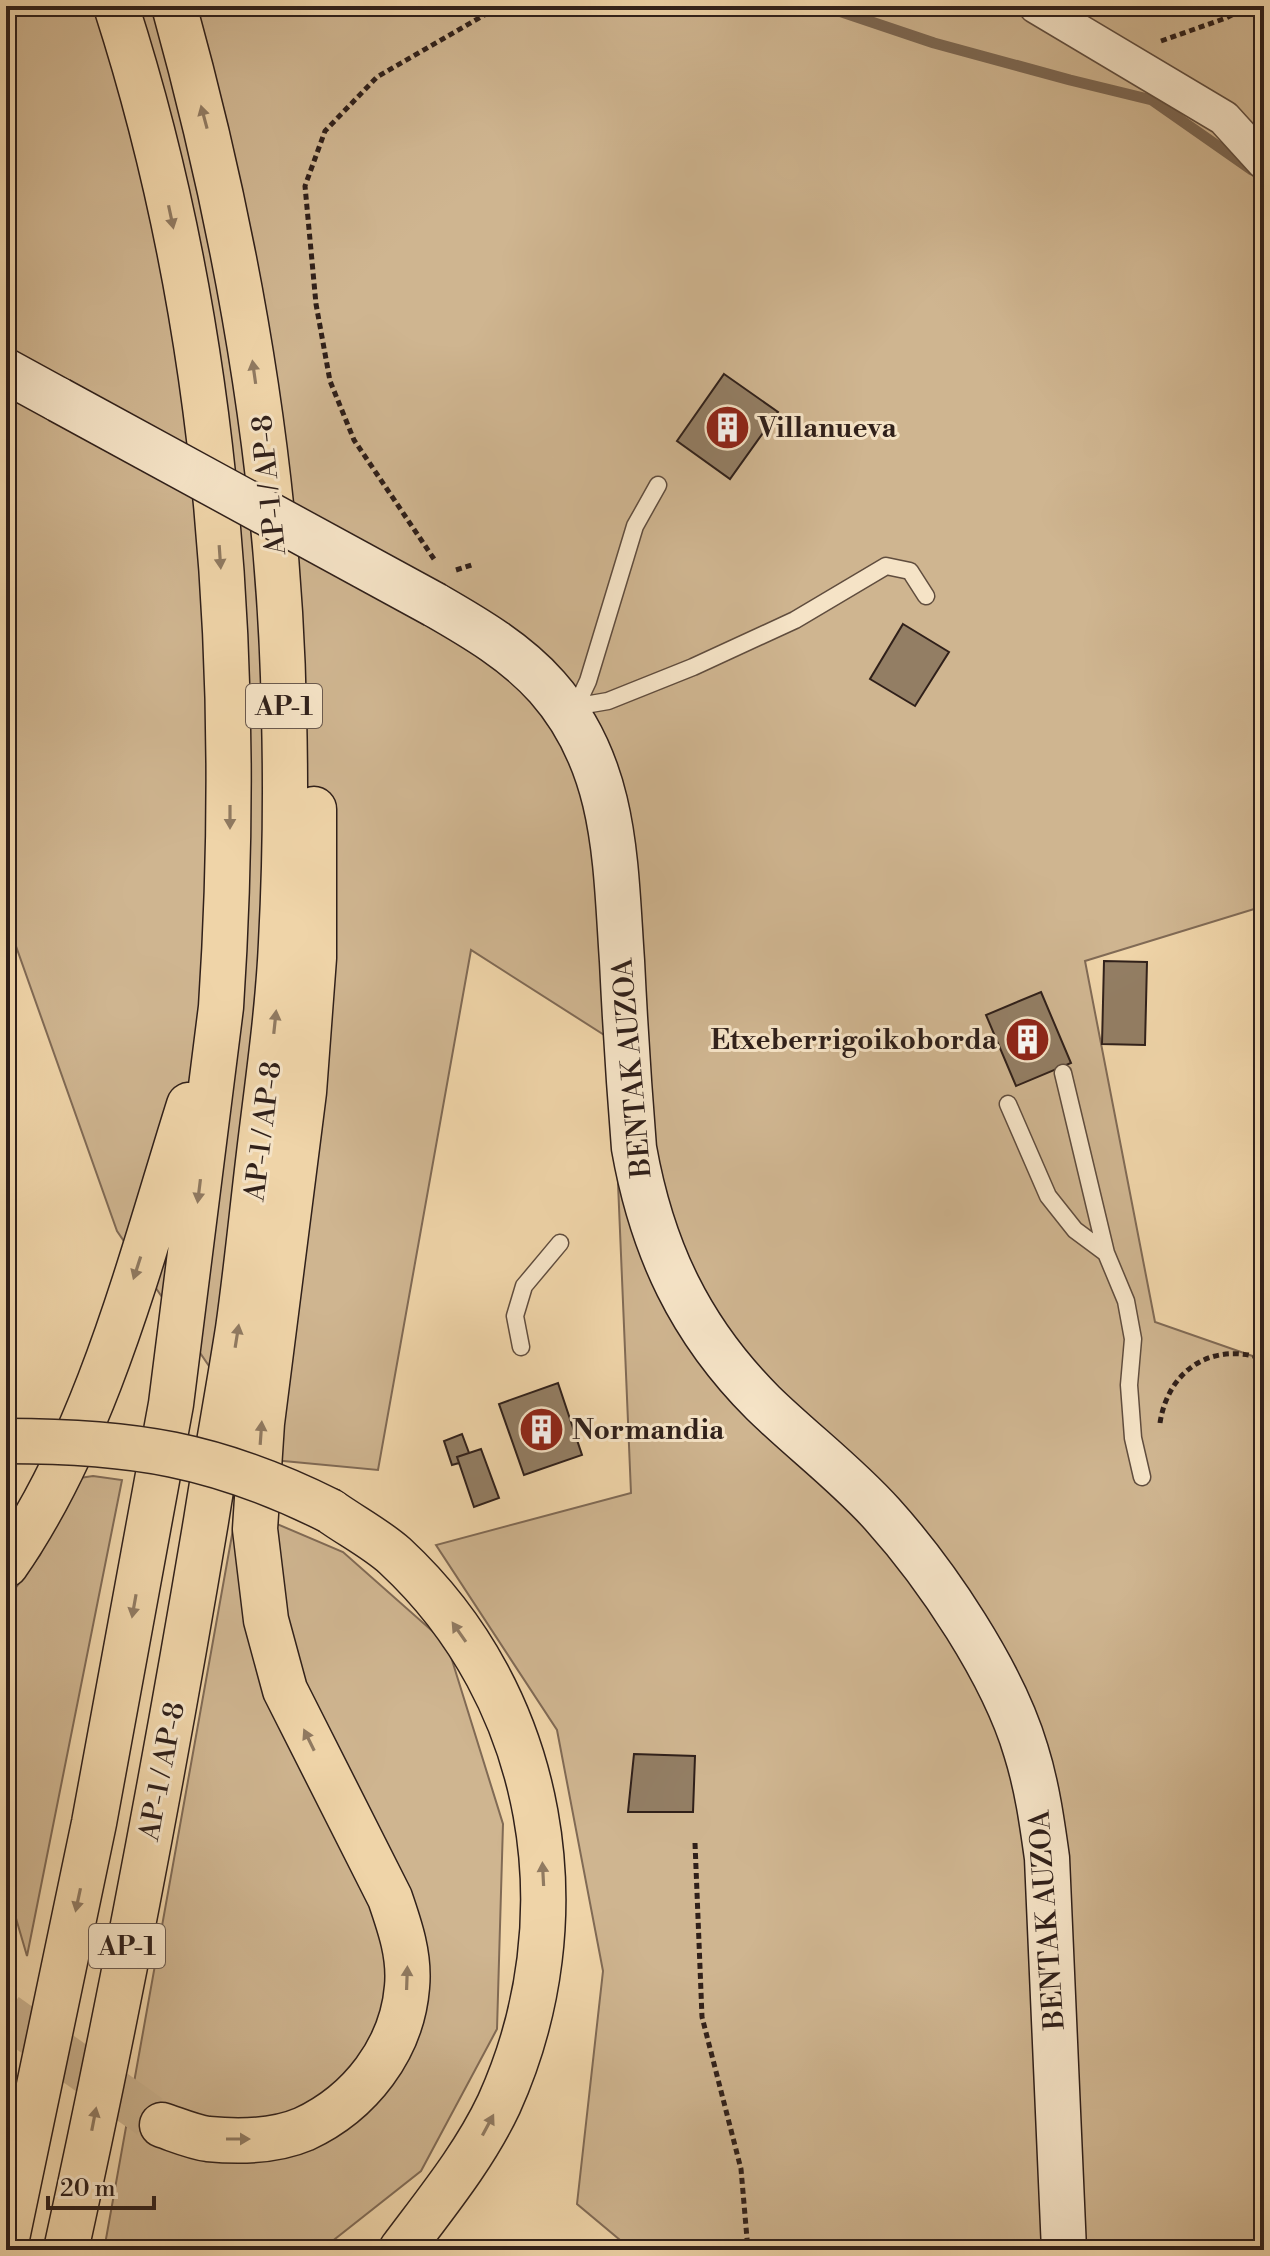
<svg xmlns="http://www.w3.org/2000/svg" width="1270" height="2256" font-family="'Libre Bodoni',serif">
<rect width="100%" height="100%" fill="#efd4a8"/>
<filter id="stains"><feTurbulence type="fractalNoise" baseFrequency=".0025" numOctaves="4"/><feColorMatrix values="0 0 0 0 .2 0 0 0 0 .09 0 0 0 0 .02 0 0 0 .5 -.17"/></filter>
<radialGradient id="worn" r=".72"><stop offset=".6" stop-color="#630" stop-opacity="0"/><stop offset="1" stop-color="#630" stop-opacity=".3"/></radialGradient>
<path fill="#cfb590" stroke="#806a55" stroke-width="2" d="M6 6H1264V906L1085 961 1155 1322 1264 1360V2250H632L577 2204 603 1971 557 1730 436 1545 631 1493 612 1040 471 950 378 1470 273 1460 117 1231 6 918Z
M93 1476 122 1480 27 1956 6 1884V1601L40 1555 73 1479Z
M237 1507 343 1552 447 1644 503 1824 497 2029 421 2171 321 2250H104Z"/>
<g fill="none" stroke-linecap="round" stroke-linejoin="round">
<path stroke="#7c6752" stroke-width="11" d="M824 6 934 43 1070 80 1152 100 1252 170"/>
</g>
<path fill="#937e64" stroke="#30201a" stroke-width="2" d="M724 374 778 412 730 479 677 441Z
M903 624 949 652 915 706 870 679Z
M1104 961 1147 962 1145 1045 1102 1044Z
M1041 992 1071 1063 1016 1086 986 1015Z
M558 1383 582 1455 524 1475 499 1404Z
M462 1434 469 1453 457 1457 459 1463 452 1465 444 1441Z
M481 1449 499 1498 474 1507 457 1457Z
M634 1754 695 1756 693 1812H628Z"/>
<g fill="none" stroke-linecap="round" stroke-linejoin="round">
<path stroke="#c9b08c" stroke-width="44" stroke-dasharray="44 22" stroke-linecap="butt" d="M6 2015 162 2125"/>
<defs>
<path id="lane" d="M579 706 608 701 693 667 795 620 886 566 910 571 926 596
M573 713 588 681 635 526 658 485
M1063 1073 1106 1253 1126 1301 1133 1339 1129 1385 1133 1438 1142 1477
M1008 1104 1048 1196 1075 1230 1106 1253
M521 1347 515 1316 524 1286 560 1243"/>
<path id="street" d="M1036 6 1224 118 1264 162"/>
<path id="secondary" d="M6 371 59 400
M435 605C475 628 516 652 547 687 617 766 615 861 622 961 625 1023 629 1086 634 1148 652 1249 690 1330 763 1403 802 1441 846 1474 882 1514 937 1575 1003 1673 1026 1751 1037 1786 1042 1822 1047 1858L1064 2250"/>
<path id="highway" d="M330 1511C351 1526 376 1539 395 1556 547 1697 583 1918 499 2104 474 2157 436 2203 401 2250
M6 1565C98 1433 141 1257 189 1105
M162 2125C177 2130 193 2137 208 2139 239 2142 276 2141 304 2129 360 2103 402 2049 407 1987 410 1956 400 1927 390 1898L285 1690 266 1620 255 1529 262 1423 304 1092 314 958V809
M6 2243 94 1823 171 1404 221 1007C243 672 220 328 116 6
M66 2250C119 2008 165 1765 206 1521 216 1457 228 1393 238 1329 247 1265 253 1201 261 1137 269 1072 278 1008 281 943 285 867 286 791 284 715 280 475 238 237 174 6"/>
</defs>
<use href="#lane" stroke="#604d3e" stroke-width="19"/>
<use href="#street" stroke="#604d3e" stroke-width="37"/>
<use href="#secondary" stroke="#30201a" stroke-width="47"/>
<use href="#highway" stroke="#30201a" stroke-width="47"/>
<path stroke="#30201a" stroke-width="5" stroke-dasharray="6 4" stroke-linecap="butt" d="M1161 41 1226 18 1249 6
M434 559 354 440 330 381 316 304 305 186 325 131 377 77 500 6
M456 570 475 564
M1160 1423C1168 1370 1212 1341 1264 1359
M695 1843 702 2017 741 2169 748 2250"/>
<use href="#lane" stroke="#f5e3c6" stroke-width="16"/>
<use href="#street" stroke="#f5e3c6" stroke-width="34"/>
<use href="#secondary" stroke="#f5e3c6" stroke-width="44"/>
<use href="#highway" stroke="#efd4a8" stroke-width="44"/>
<defs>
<path id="secondary-bridge" d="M59 400 435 605"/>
<path id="highway-bridge" d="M6 1441C132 1441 216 1454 330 1511"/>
</defs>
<use href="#secondary-bridge" stroke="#30201a" stroke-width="47" stroke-linecap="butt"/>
<use href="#highway-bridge" stroke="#30201a" stroke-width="47" stroke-linecap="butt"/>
<use href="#secondary-bridge" stroke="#f5e3c6" stroke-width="44"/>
<use href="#highway-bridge" stroke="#efd4a8" stroke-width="44"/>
</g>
<defs><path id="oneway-solid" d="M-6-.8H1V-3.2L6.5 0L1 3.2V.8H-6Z" transform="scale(2)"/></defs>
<g fill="#907a61">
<use href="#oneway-solid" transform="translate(204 117) rotate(-105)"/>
<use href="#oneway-solid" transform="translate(171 217) rotate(78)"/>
<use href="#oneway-solid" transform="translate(254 372) rotate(-98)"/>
<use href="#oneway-solid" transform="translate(220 557) rotate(86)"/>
<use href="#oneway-solid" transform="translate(230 817) rotate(90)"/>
<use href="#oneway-solid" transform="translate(275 1022) rotate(-84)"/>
<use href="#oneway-solid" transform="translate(199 1191) rotate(97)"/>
<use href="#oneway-solid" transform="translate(137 1268) rotate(108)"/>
<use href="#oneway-solid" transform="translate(237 1336) rotate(-81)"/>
<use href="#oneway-solid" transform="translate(261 1433) rotate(-86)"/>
<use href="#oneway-solid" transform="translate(134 1606) rotate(100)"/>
<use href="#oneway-solid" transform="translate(459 1632) rotate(-125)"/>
<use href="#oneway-solid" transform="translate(309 1740) rotate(-116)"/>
<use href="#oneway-solid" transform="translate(543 1874) rotate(-93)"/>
<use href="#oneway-solid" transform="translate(78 1900) rotate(102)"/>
<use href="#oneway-solid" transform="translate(407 1978) rotate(-88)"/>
<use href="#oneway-solid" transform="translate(94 2119) rotate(-79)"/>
<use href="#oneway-solid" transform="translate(488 2125) rotate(-62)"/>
<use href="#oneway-solid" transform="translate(238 2139)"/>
</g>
<defs>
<symbol id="building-disc" viewBox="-11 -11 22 22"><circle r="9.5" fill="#8f2418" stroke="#f5e3c6"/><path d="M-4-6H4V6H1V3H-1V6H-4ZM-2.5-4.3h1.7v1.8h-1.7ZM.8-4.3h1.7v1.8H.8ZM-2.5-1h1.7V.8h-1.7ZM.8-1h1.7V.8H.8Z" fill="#fff"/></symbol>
</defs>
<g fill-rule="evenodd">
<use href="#building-disc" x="702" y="402" width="51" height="51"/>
<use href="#building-disc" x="1002" y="1014" width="51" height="51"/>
<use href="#building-disc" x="516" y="1404" width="51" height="51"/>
</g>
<g text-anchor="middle" stroke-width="6" stroke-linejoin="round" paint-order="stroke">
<g fill="#f5e3c6" stroke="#6b5a4e" stroke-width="2">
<rect x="246" y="684" width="76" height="44" rx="6"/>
<rect x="89" y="1924" width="76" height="44" rx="6"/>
</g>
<g font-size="26" font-weight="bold" fill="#30201a">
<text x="284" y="715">AP-1</text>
<text x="127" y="1955">AP-1</text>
</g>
<g font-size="28" font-weight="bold" fill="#30201a" stroke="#f5e3c6" text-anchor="start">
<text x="758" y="437">Villanueva</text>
<text x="997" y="1049" text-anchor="end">Etxeberrigoikoborda</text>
<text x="572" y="1439">Normandia</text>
</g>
<g font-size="28" fill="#30201a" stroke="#f5e3c6">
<text transform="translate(268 485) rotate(-96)" y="10">AP-1 / AP-8</text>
<text transform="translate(631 1068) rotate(-95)" y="10">BENTAK AUZOA</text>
<text transform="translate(262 1131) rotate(-83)" y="10">AP-1 / AP-8</text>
<text transform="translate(161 1771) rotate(-79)" y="10">AP-1 / AP-8</text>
<text transform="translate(1046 1920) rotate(-94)" y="10">BENTAK AUZOA</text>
</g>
</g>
<rect width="1270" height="2256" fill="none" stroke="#efd4a8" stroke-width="32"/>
<rect x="8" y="8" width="1254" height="2240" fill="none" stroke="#30201a" stroke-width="4"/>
<rect x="16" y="16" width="1238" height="2224" fill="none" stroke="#30201a" stroke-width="2"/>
<path d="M48 2196v12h106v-12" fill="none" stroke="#30201a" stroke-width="4"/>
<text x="60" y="2196" font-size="24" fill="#30201a" stroke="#f5e3c6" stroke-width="6" paint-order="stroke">20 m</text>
<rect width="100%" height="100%" filter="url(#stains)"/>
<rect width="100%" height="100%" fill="url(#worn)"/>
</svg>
